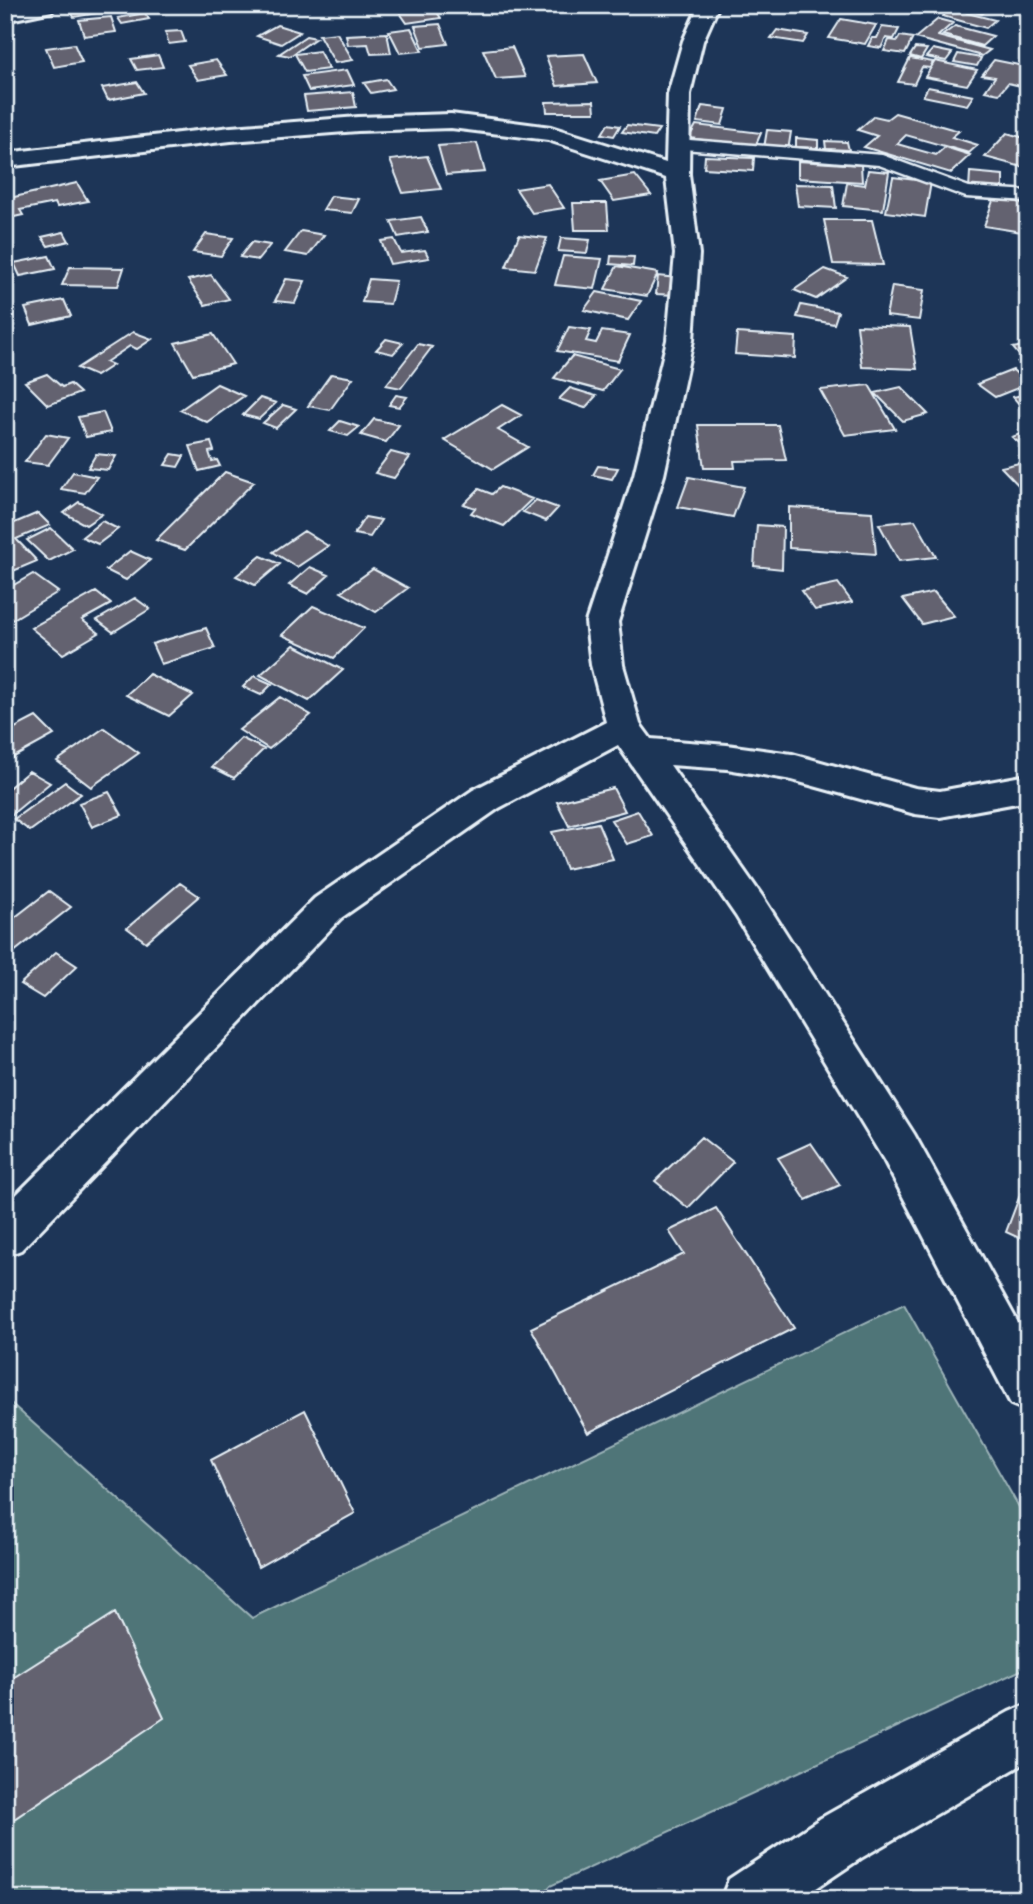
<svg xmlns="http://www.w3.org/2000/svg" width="1033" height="1904" font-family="'Indie Flower',sans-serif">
<rect width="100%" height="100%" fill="#1d3557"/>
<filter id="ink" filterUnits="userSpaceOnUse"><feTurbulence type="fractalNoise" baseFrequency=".0143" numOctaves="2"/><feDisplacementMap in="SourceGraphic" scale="14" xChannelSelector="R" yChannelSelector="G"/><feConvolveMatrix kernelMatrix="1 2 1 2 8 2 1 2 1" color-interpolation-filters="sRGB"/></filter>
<g filter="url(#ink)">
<path fill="#4f7578" stroke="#9cb3b8" stroke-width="2" d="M904 1304 1028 1523V1667L550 1886 539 1899H5V1398L252 1618Z"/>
<path fill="#64626f" stroke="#e8f1f8" stroke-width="2" d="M67 5H99L103 12 74 17Z
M432 5 441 18 407 23 398 10Z
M565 5H601L600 11 564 9Z
M905 5H943L933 14 903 7Z
M956 5 988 9 982 14 970 10 967 13 995 20 986 28 943 16Z
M145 13 149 19 122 24 118 18Z
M111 17 116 32 84 36 79 20Z
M841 19 876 25 865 44 829 38Z
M938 19 953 23 938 36 990 50 982 56 915 38Z
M440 24 448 44 423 47 415 26Z
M277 25 300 32 281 44 257 36Z
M955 26 993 36 982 46 943 35Z
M882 27 899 29 894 39 886 38 881 48 868 46 872 38H877Z
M411 28 422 51 400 53 389 31Z
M777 30 808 35 803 43 771 38Z
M181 31 185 42 169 44 165 32Z
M337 33 353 60 335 63 319 35Z
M387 33 391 53 371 54 368 44 348 45 346 35Z
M306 36 316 38 290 56 279 54Z
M900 36 913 38 905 54 884 51 889 40 897 41Z
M74 44 82 62 54 67 46 48Z
M512 47 525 77 496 79 483 50Z
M915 48 927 49 921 59 910 56Z
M933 49 952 53 946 61 926 57Z
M319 51 329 69 305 72 295 54Z
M584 54 597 83 557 86 546 56Z
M958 54 981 58 977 66 954 62Z
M158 55 163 67 137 70 131 59Z
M910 58 933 62 930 68 922 67 914 84 898 82Z
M216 60 227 75 198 80 188 65Z
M994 60 1028 67V76L1021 86 1008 83 999 94 985 91 995 77 982 75Z
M935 61 977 70 967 85 925 77Z
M347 70 354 85 309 91 302 76Z
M386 79 393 89 371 93 364 83Z
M137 82 144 93 108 100 102 88Z
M928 87 973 96 967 105 923 96Z
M353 92 356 107 307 111 304 96Z
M594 101 595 112H547L546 102Z
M702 106 727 109 722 125 697 122Z
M895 113 959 131 952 137 978 145 969 153 906 135 897 144 936 155 945 147 970 155 951 173 864 147 877 136 858 130 874 116 887 119Z
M608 124 620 126 614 136 602 134Z
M627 125 659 129 654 137 622 132Z
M696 125 761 133 755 147 689 138Z
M767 130 791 132 788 151 764 148Z
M1007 133 1028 139V161L1022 167 985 157Z
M796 138 818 140V148L796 147Z
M825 141 847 142 849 150 826 149Z
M477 143 485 172 446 175 438 146Z
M427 156 441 189 403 193 390 160Z
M705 156 754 158 753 171 704 168Z
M798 161 861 165 862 182 798 178Z
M868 170 889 172 883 210 843 206 847 183 865 185Z
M970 172 1003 175V192L969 189Z
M635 175 651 195 614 201 600 181Z
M893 177 931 182 925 217 886 212Z
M77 183 88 201 57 207 55 203 20 210 23 215 5 219V199Z
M548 184 564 208 532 213 516 189Z
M795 184 833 185 836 208 798 206Z
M331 196 359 199 352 213 323 210Z
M994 198 1028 204 1022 232 984 226Z
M573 203H607L609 230H575Z
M421 217 428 232 398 237 391 221Z
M824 220H872L883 265 833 264Z
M301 231 324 235 308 256 285 252Z
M64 232 69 241 48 246 42 237Z
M206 234 233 238 221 256 193 252Z
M519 235 547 238 535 270 506 267Z
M561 238 590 240 587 253 558 251Z
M394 239 401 253 425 250 429 258 390 264 381 241Z
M252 242 270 245 258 260 240 257Z
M49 256 55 269 20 276 14 263Z
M563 256 602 259 595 289 555 285Z
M611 256 634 257 633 266 610 264Z
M617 266 658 273 647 296 605 289Z
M70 267 124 268 118 286 62 285Z
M825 269 847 277 816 299 794 290Z
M211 275 229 299 205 305 188 280Z
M658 276 677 278 675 295 656 294Z
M286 279 305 281 295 303 275 301Z
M369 279 396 281 390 304 362 302Z
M892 286 924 290 919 320 886 316Z
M597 292 641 301 628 320 584 310Z
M64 300 71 316 32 325 25 308Z
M801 305 838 312 834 324 797 317Z
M857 325 910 327 917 369 862 367Z
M569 327 591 330 586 341 596 343 602 331 630 335 618 361 557 351Z
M133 332 152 339 137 349 130 346 106 362 113 365 96 376 77 368Z
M737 333 796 337 795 358 735 354Z
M213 334 233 364 193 374 175 343Z
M386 339 403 343 393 354 376 350Z
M418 344 432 347 401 388 386 385Z
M1028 345V373L1018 362 1024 361 1013 348Z
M572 356 620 369 603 391 554 378Z
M1013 370 1028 384 995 397 977 384Z
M47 374 62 387 70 384 80 393 48 405 25 382Z
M331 374 353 378 330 410 308 406Z
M217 384 244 396 207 422 180 410Z
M869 385 895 429 845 435 820 390Z
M901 387 928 414 903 421 875 393Z
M570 388 596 396 585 408 559 399Z
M1028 394V409L1024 410 1013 397Z
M396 395 407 397 399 407 389 405Z
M260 398 276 403 259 419 243 415Z
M283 405 296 409 276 428 263 423Z
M502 405 521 415 498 430 528 447 493 469 444 440Z
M103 412 111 432 86 437 78 417Z
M374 419 399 425 386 442 361 435Z
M340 421 359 427 348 436 330 431Z
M698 425H778L786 460 734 461 735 468H704Z
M1028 431V443L1022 445 1012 437Z
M46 434 68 438 48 465 25 462Z
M211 442 214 451 209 452 212 461 217 460 220 466 199 471 190 446Z
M391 452 410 457 394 478 375 473Z
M96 454 116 456 108 470 88 468Z
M172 454 184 456 178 467 165 465Z
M1028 461V489L1023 490 1001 467Z
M598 466 618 468 612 479 593 475Z
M73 472 97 477 85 493 61 489Z
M225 472 254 482 185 550 156 540Z
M689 477 744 487 733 517 678 507Z
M500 487 532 499 504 526 471 513 475 508 464 504 479 489 492 494Z
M536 500 558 508 546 521 523 512Z
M79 502 102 514 86 525 64 513Z
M789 507 872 512 876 554 789 548Z
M38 513 50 525 16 539 37 561 13 571 5 562V527Z
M365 517 381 520 370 537 354 534Z
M915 520 936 557 899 561 879 524Z
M102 521 118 529 98 544 82 537Z
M757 525 783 527 782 569 754 566Z
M51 528 73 549 49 561 27 540Z
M304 531 328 546 297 567 273 552Z
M130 551 150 560 126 580 106 570Z
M261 556 280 564 255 585 236 576Z
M310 567 329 575 308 594 289 585Z
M373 569 408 588 376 612 341 592Z
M33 574 58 592 5 624V590Z
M838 583 852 602 815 610 801 591Z
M96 592 111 604 82 620 99 633 63 654 31 628Z
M934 592 954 616 922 624 903 599Z
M135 598 150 609 113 632 97 620Z
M313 606 364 628 334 658 282 635Z
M206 628 215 648 161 664 152 644Z
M294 645 343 670 309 701 260 675Z
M149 674 193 695 169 716 126 695Z
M254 676 272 684 261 695 243 687Z
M280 697 311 715 269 749 239 730Z
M36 717 54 735 5 762V733Z
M104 728 139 753 91 787 57 761Z
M241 738 264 749 234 778 212 767Z
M29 771 50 783 5 820V791Z
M65 782 81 794 30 831 14 819Z
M613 788 625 811 569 826 557 802Z
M109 792 122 815 92 827 79 803Z
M638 811 653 836 627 844 611 820Z
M598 823 613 859 566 869 552 832Z
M180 883 199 896 146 942 127 928Z
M49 891 71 907 14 952 5 946V925Z
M56 952 77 966 43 998 20 984Z
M701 1137 733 1162 688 1208 655 1181Z
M811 1143 840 1185 806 1200 778 1158Z
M1028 1174V1242L1006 1232Z
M716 1208 794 1328 588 1433 531 1328 684 1254 669 1231Z
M305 1410 355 1513 258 1567 211 1460Z
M115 1613 164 1718 5 1825V1683Z"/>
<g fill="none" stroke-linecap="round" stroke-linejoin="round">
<defs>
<path id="service" d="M677 139 882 155 969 187 1028 191V201L966 197 879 165 671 148 669 144Z"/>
<path id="minor" d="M24 5H54L55 7 52 11 5 21V9Z
M699 5H719L703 41 690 94 689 174 699 254 693 340 664 475 618 622 623 665 640 724 651 739 727 745 792 754 915 788 940 791 1028 775V801L940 817 915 814 792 780 727 769 670 765 762 896 914 1134 1028 1341V1411L1011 1404 884 1160 736 916 618 745 499 808 341 918 21 1250 5 1256V1206L315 898 473 790 606 722 591 665 586 622 634 475 667 340 675 254 666 178 548 140 451 128 358 131 231 141 5 167V153L231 127 358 117 451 114 551 127 666 163 668 94 683 41Z
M1028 1704V1761L861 1858 800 1899H721L729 1879 821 1818 1009 1712Z"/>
</defs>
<use href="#service" stroke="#e8f1f8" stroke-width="5"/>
<use href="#minor" stroke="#e8f1f8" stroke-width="6"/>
<use href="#service" fill="#1d3557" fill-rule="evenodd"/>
<use href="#minor" fill="#1d3557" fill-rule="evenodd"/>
</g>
</g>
<rect width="1033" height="1904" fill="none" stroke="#1d3557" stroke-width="28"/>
<rect x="14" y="14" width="1005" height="1876" fill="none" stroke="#e8f1f8" stroke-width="2.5" filter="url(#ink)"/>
</svg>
